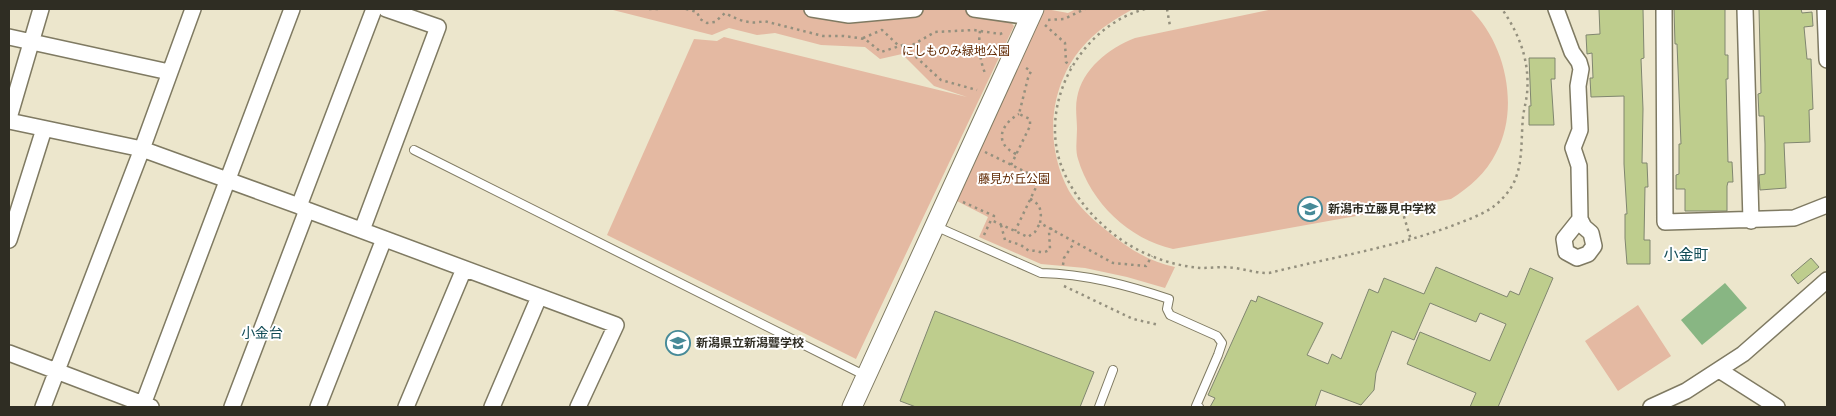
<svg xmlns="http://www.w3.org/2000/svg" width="1836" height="416" font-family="Barlow,'Noto Sans JP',sans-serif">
<rect width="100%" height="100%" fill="#ece6cc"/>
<path fill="#e4b9a2" d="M609 9H974L1002 13 1014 26 856 359 607 235 694 39 717 41 724 37 967 97 934 86 902 54 880 59 865 47 821 45 775 33 757 35 729 28 712 35Z
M1046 9 1068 13 1076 9H1133C1117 18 1100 28 1087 42 1049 81 1043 143 1069 191 1078 206 1092 219 1106 230 1126 247 1149 262 1175 267L1165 288 1127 277 1085 268 1041 264 979 237 988 217 955 200 1036 19Z
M1273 9H1470C1506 43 1520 109 1496 153 1486 173 1470 187 1451 199L1173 249C1129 239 1091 203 1078 159 1075 149 1077 139 1077 129 1077 119 1075 108 1077 98 1082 69 1109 48 1135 38Z
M1638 305 1671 356 1618 391 1585 341Z"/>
<path fill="#88b683" d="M1725 283 1747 308 1702 345 1681 320Z"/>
<path fill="#becd8d" stroke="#80866f" d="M1599 9H1643L1644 58 1641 59 1643 109 1642 163H1647L1648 187H1645L1644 240H1650V264H1627L1625 238V214H1627L1624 164V96L1591 97 1590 78H1593L1592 53 1587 54 1586 35 1600 34Z
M1674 9H1725V55H1728V79H1726L1728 162H1732L1733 182H1728L1727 186V211H1685V189H1676V175L1679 174V144H1681L1677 44H1675Z
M1759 9H1801L1802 13 1812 12 1813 26 1804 27 1807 59H1811L1813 109 1809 110 1810 142 1784 143 1786 188 1760 190 1759 175 1765 174V144L1764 116H1759L1758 94 1761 93Z
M1529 58H1555V79H1551L1554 125H1529V106H1531Z
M1811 258 1819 267 1798 284 1791 275Z
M1436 267 1507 297 1510 291 1519 295 1530 268 1553 278 1498 407H1470L1476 393 1407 364 1420 332 1490 361 1506 324 1480 313 1476 322 1430 303 1414 340 1392 331 1376 373 1374 390 1361 405 1321 390 1315 407H1210L1215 398 1208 395 1251 300 1256 302 1258 296 1323 323 1307 355 1328 364 1332 354 1341 359 1369 289 1378 293 1384 278 1424 294Z
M935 311 1094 372 1080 407H916L900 401Z"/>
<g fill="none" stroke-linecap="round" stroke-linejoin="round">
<defs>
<path id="service" d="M414 150 866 376
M935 226 1041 273C1086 274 1127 285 1169 299L1167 309 1170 315 1217 336 1222 343 1218 355 1196 406 1199 407
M1099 407 1113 370"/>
<path id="minor" d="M812 9 849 15 915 9
M974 9 1030 17
M1556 9 1572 52 1579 62 1581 69 1578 86 1580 130 1573 148 1579 166 1580 219 1584 227 1591 233 1594 246 1588 254 1577 258 1566 252 1564 239 1580 219
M1664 9 1665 222 1794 218 1827 205
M1745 9 1751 221
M1825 9 1827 60
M9 37 169 72
M9 118 41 9
M9 121 142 149 299 206 307 210 616 325 578 407
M299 206 374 9
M362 230 438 27 386 9
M9 240 44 129
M9 353 151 407
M1719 370 1777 407
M43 407 142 149 193 9
M142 407 292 9
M232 407 307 210
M318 407 384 239
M406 407 464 269
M492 407 539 297
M1651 407 1686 391 1743 354 1827 280"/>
<path id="tertiary" d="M852 407 1034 9"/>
</defs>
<use href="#service" stroke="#7f7a62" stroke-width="10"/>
<use href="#minor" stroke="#7f7a62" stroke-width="18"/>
<use href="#tertiary" stroke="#7f7a62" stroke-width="21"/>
<path stroke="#94907e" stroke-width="2.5" stroke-dasharray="2.5 4" stroke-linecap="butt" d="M649 9H660
M686 9 697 12 700 19 707 23 715 22 725 13C738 20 750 25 764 21L823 36H844L865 39 881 52 903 45 941 80 977 90
M1145 9C1082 26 1040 99 1060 162 1071 195 1097 224 1126 243 1148 257 1175 266 1201 268 1212 268 1224 266 1235 268 1247 270 1257 273 1269 273 1329 258 1390 248 1449 227 1464 221 1480 216 1493 207 1501 201 1511 190 1515 180 1523 161 1521 137 1523 117 1524 109 1526 102 1527 94 1530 62 1520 35 1502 9
M1167 9 1170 26
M1048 20 1064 19 1085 9
M1045 25 1065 43 1066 62 1071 67
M980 31C978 45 980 61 985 73
M863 38 882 30 899 46
M907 48 935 32 974 30 1000 34 1005 32
M985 152 1040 179 1015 231
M1016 154C993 143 1001 124 1019 114
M1011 165 1030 126V119L1019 114 1028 78 1031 71 1026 68
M1030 199C1041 204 1042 212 1040 223L1113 263 1146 266 1152 256
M963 202 994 216 991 220
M1402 210 1411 240
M1001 225 1005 240 1021 245 1029 251C1037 249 1042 256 1050 249L1049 231 1052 228
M984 235 991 220 1028 237 1035 232 1040 223
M1063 265 1064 258 1074 243
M1064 286 1133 319 1159 325"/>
<use href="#service" stroke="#fff" stroke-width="8"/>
<use href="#minor" stroke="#fff" stroke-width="15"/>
<use href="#tertiary" stroke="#fff" stroke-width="19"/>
</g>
<defs>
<symbol id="school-ring" viewBox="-11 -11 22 22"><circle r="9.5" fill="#fff" stroke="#468a98" stroke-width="1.5"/><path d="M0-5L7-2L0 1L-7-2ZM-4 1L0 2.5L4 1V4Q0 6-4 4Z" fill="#468a98"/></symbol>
</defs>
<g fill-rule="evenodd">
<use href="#school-ring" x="1296" y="195" width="28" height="28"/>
<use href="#school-ring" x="664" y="329" width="28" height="28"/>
</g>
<g text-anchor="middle" stroke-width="4" stroke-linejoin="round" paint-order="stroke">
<g font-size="12" fill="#5f2700" stroke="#fff">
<text x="956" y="55">にしものみ緑地公園</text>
<text x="1014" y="183">藤見が丘公園</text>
</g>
<g font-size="12" font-weight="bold" fill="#2f2d23" stroke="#fff" text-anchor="start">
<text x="1328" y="213">新潟市立藤見中学校</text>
<text x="696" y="347">新潟県立新潟聾学校</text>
</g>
<g font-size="14" fill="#0f4a55" stroke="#fff">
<text x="262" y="338">小金台</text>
</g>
<g font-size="15" fill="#0f4a55" stroke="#fff">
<text x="1686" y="260">小金町</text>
</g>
</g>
<rect width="1836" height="416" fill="none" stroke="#2f2d23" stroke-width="20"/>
</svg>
